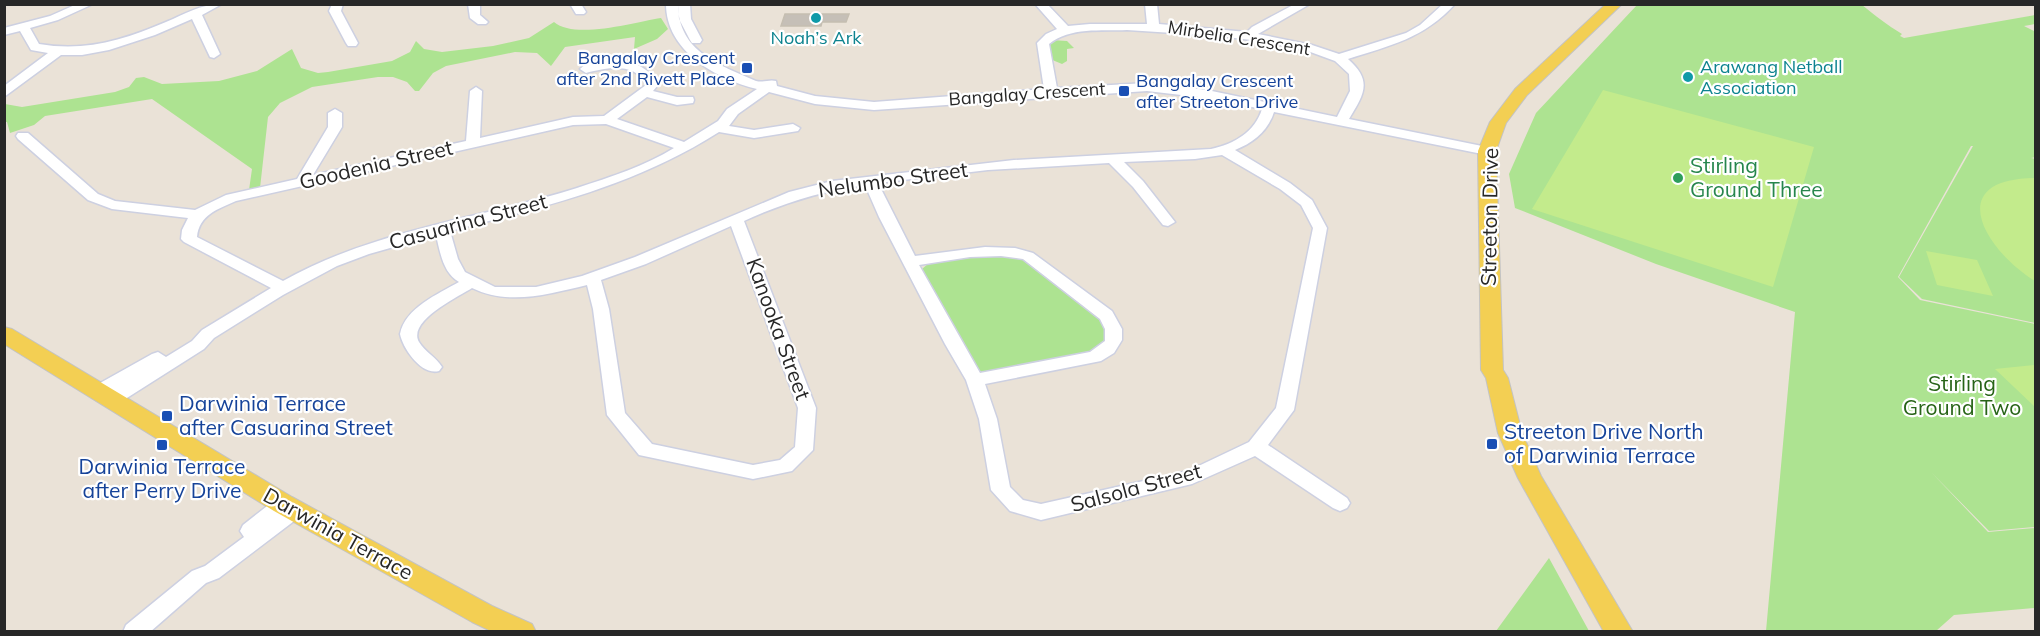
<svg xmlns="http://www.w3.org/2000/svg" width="2040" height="636" font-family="Mulish,sans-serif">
<rect width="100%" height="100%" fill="#eae2d7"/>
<path fill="#ade391" d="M1637 5H1862C1876 16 1887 25 1902 34L1900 36 1904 38 2035 15V24L2024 26 2036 32V157L2031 158 2036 159 2035 323 1922 299 1899 277 1973 146H1971L1898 277 1920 300 2035 324V527L1989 531 1931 472 1988 532 2035 528V608L1954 615 1936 631H1766L1795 312 1656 264 1515 208 1509 174 1536 113Z
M661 18 668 29 657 39 634 49 635 37 565 47 551 66 537 53 515 52 446 66 433 73 419 91H415L407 82 393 77H378L312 87 280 103 268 117 260 188 249 190 252 169 152 99 45 116 34 125 10 133 7 122H5V104L22 107 115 92 129 87 136 78 144 77 162 84 219 81 257 71 292 49 301 68 318 73 328 72 392 61 410 52 416 41 424 49 442 52 493 46 529 38 554 22C575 40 635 22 661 18Z
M1051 40 1067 41 1074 48 1067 49V61L1062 64 1050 59 1046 45Z
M1003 254 1027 261 1106 322V345L1095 353 980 375 921 270 930 262Z
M1549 558 1589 631H1496Z"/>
<path fill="#c3eb8c" d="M1603 90 1814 147 1773 287 1532 209Z
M2035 178H2036L2035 281C1986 251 1941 179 2035 178Z
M1926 251 1977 260 1993 296 1937 285Z
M2035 365H2036L2035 407 1995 369Z"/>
<path fill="#c5bfb7" stroke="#c5beb1" stroke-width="1.5" d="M785 14H849L846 22H822L821 26H781Z"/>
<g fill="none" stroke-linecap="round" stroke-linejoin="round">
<defs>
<path id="minor" d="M77 4H93L58 20 30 28 39 44C85 52 124 40 166 22 185 14 201 4 222 4L202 15 220 54 214 58 210 57 192 19 155 35 109 50 82 55H61L4 97V86L48 53 31 50 20 31 4 35V28L50 16Z
M332 4H343L341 11 358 43 356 46H348L346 43 329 11Z
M468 4H480V15L488 22 486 24H478L470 18Z
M570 4H581L586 12 584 14H576Z
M666 4H678C678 52 720 65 756 81 764 83 769 79 776 81L777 86 815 96 874 102 1044 89 1037 43 1046 34 1057 29 1035 4H1047L1068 26 1090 24H1147L1145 4H1157L1159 24 1247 32 1252 27 1295 4H1310L1258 34 1312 45 1339 54 1406 33 1420 25 1443 4H1455C1425 38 1389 46 1348 59 1373 81 1364 94 1349 119L1487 147 1494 151 1492 154 1487 155 1274 112C1268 131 1253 143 1235 150L1290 183 1312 200 1327 228 1294 410 1268 445 1347 498 1350 503 1347 508 1340 511 1333 508 1255 456 1192 484 1041 520 1010 511 991 490 979 419 966 380 945 344 879 217 865 185C822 191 783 203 744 221L816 408 813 450 792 471 753 479 639 455 607 415 593 309 587 285C549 294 509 306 472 288 458 297 407 321 419 342 425 352 436 357 442 367L439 371C422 376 403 349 400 334 405 308 438 294 459 282 443 273 440 252 436 235L369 254 337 266 283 295 214 338 204 349 119 403 113 405 107 403 104 399 107 395 99 397 93 395 90 391 93 387 152 354 158 352 166 357 192 341 202 330 271 288 184 242 181 239 182 230 188 218 112 209 88 200 18 139 16 136 18 133H28L98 194 115 201 195 210 226 195 297 179 328 127V113L335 109 342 113V127L313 175 466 141 470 91 476 87 482 91 480 138 573 117 604 116 646 85C635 61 605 68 586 73L580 69C600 50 648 59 658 85L653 91 677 97H693L694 100 693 103 677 105 647 97 617 119 684 142 718 121 727 109 757 89C716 79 666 51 666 4ZM1127 30 1219 36 1267 42 1305 50 1335 61 1349 74 1350 91 1337 117 1207 90 1147 83 1057 88 1049 44C1070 27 1101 31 1127 30ZM1147 91 1207 98 1262 109C1255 132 1234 144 1211 149L1014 160 832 181 789 192 635 257 582 276 536 287H495L465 272 458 259 450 231C547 206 634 186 719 132L754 138 798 131 800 128 793 124 754 130 729 126 738 114 769 92 815 104 874 110ZM606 124 674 148C645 166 610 177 577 188 479 219 373 230 283 281L197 237C199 215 218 209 236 201L573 125ZM1222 155 1280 189 1301 205 1313 228 1276 408 1249 442 1188 471 1041 504 1023 500 1010 487 997 419 985 384 1101 361 1114 353 1122 340V329L1112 311 1033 253 1015 248 985 247 915 256 878 183 988 170 1109 163 1133 187 1163 225 1168 226 1175 222 1143 181 1124 162 1195 159ZM731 226 798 408 795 447 780 460 753 465 652 444 625 413 609 309 601 280 646 264ZM1001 256 1023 259 1100 319 1105 329V341L1090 352 980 373 919 265 970 257Z
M678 4H690L691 19 702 40 700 43H692L690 40 679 19Z
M283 496 290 499 292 503 302 505 305 510 302 515 219 578 206 583 150 632H123L126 625 192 571 205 566 244 537 240 531 243 525 276 499Z"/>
<path id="major" d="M1606 4H1622L1527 95 1506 123 1496 151 1503 370 1508 378 1522 433 1541 476 1633 632H1604L1518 478 1498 433 1486 378 1481 370 1478 151 1490 122 1515 89Z
M4 327 12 329 292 497 492 606 532 624 536 632H493L472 622 274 511 4 344Z"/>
</defs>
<use href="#minor" stroke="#cdd0e1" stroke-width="3"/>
<use href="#major" stroke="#c3c3c3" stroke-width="2"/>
<use href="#minor" fill="#fff" fill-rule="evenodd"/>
<use href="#major" fill="#f3cf53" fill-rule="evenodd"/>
</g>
<g fill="#0f9aa8" stroke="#fff" stroke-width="2">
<circle cx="816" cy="18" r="6"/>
<circle cx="1688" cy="77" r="6"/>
</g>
<g fill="#1a4fb4" stroke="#fff" stroke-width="2">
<rect x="741" y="62" width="12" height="12" rx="3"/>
<rect x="1118" y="85" width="12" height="12" rx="3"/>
<rect x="161" y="410" width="12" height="12" rx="3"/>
<rect x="1486" y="438" width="12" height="12" rx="3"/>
<rect x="156" y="439" width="12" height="12" rx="3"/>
</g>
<circle fill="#2e9e5b" stroke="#fff" stroke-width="2" cx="1678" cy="178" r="6"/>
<g text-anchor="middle" stroke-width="4.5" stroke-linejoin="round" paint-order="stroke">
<g font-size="18" fill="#0d838f" stroke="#fff">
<text x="816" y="44">Noah’s Ark</text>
<text x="1700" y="73" text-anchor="start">Arawang Netball<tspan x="1700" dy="21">Association</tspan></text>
</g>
<g font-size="18" fill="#272727" stroke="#fff">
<text transform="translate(1239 38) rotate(9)" y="6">Mirbelia Crescent</text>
<text transform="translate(1027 94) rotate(-4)" y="6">Bangalay Crescent</text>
</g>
<g font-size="18" fill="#164399" stroke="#fff" text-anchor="end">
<text x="735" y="64">Bangalay Crescent<tspan x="735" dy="21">after 2nd Rivett Place</tspan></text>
<text x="1136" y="87" text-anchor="start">Bangalay Crescent<tspan x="1136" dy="21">after Streeton Drive</tspan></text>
</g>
<g font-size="21" fill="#272727" stroke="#fff">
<text transform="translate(376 165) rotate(-13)" y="7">Goodenia Street</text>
<text transform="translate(893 180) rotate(-8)" y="7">Nelumbo Street</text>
<text transform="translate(1490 217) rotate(-89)" y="7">Streeton Drive</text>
<text transform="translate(468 222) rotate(-15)" y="7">Casuarina Street</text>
<text transform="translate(778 329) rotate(70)" y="7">Kanooka Street</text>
<text transform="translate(1136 488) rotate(-15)" y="7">Salsola Street</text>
<text transform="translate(338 534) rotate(29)" y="7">Darwinia Terrace</text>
</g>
<g font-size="21" fill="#27864d" stroke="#fff" text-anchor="start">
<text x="1690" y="173">Stirling<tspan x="1690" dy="24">Ground Three</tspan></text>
</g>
<g font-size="21" fill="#276417" stroke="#fff">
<text x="1962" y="391">Stirling<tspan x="1962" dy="24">Ground Two</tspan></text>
</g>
<g font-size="21" fill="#164399" stroke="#fff" text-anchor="start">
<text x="179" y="411">Darwinia Terrace<tspan x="179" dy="24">after Casuarina Street</tspan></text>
<text x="1504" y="439">Streeton Drive North<tspan x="1504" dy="24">of Darwinia Terrace</tspan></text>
<text x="162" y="474" text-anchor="middle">Darwinia Terrace<tspan x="162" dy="24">after Perry Drive</tspan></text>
</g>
</g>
<rect width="2040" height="636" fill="none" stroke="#272727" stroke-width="12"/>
</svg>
